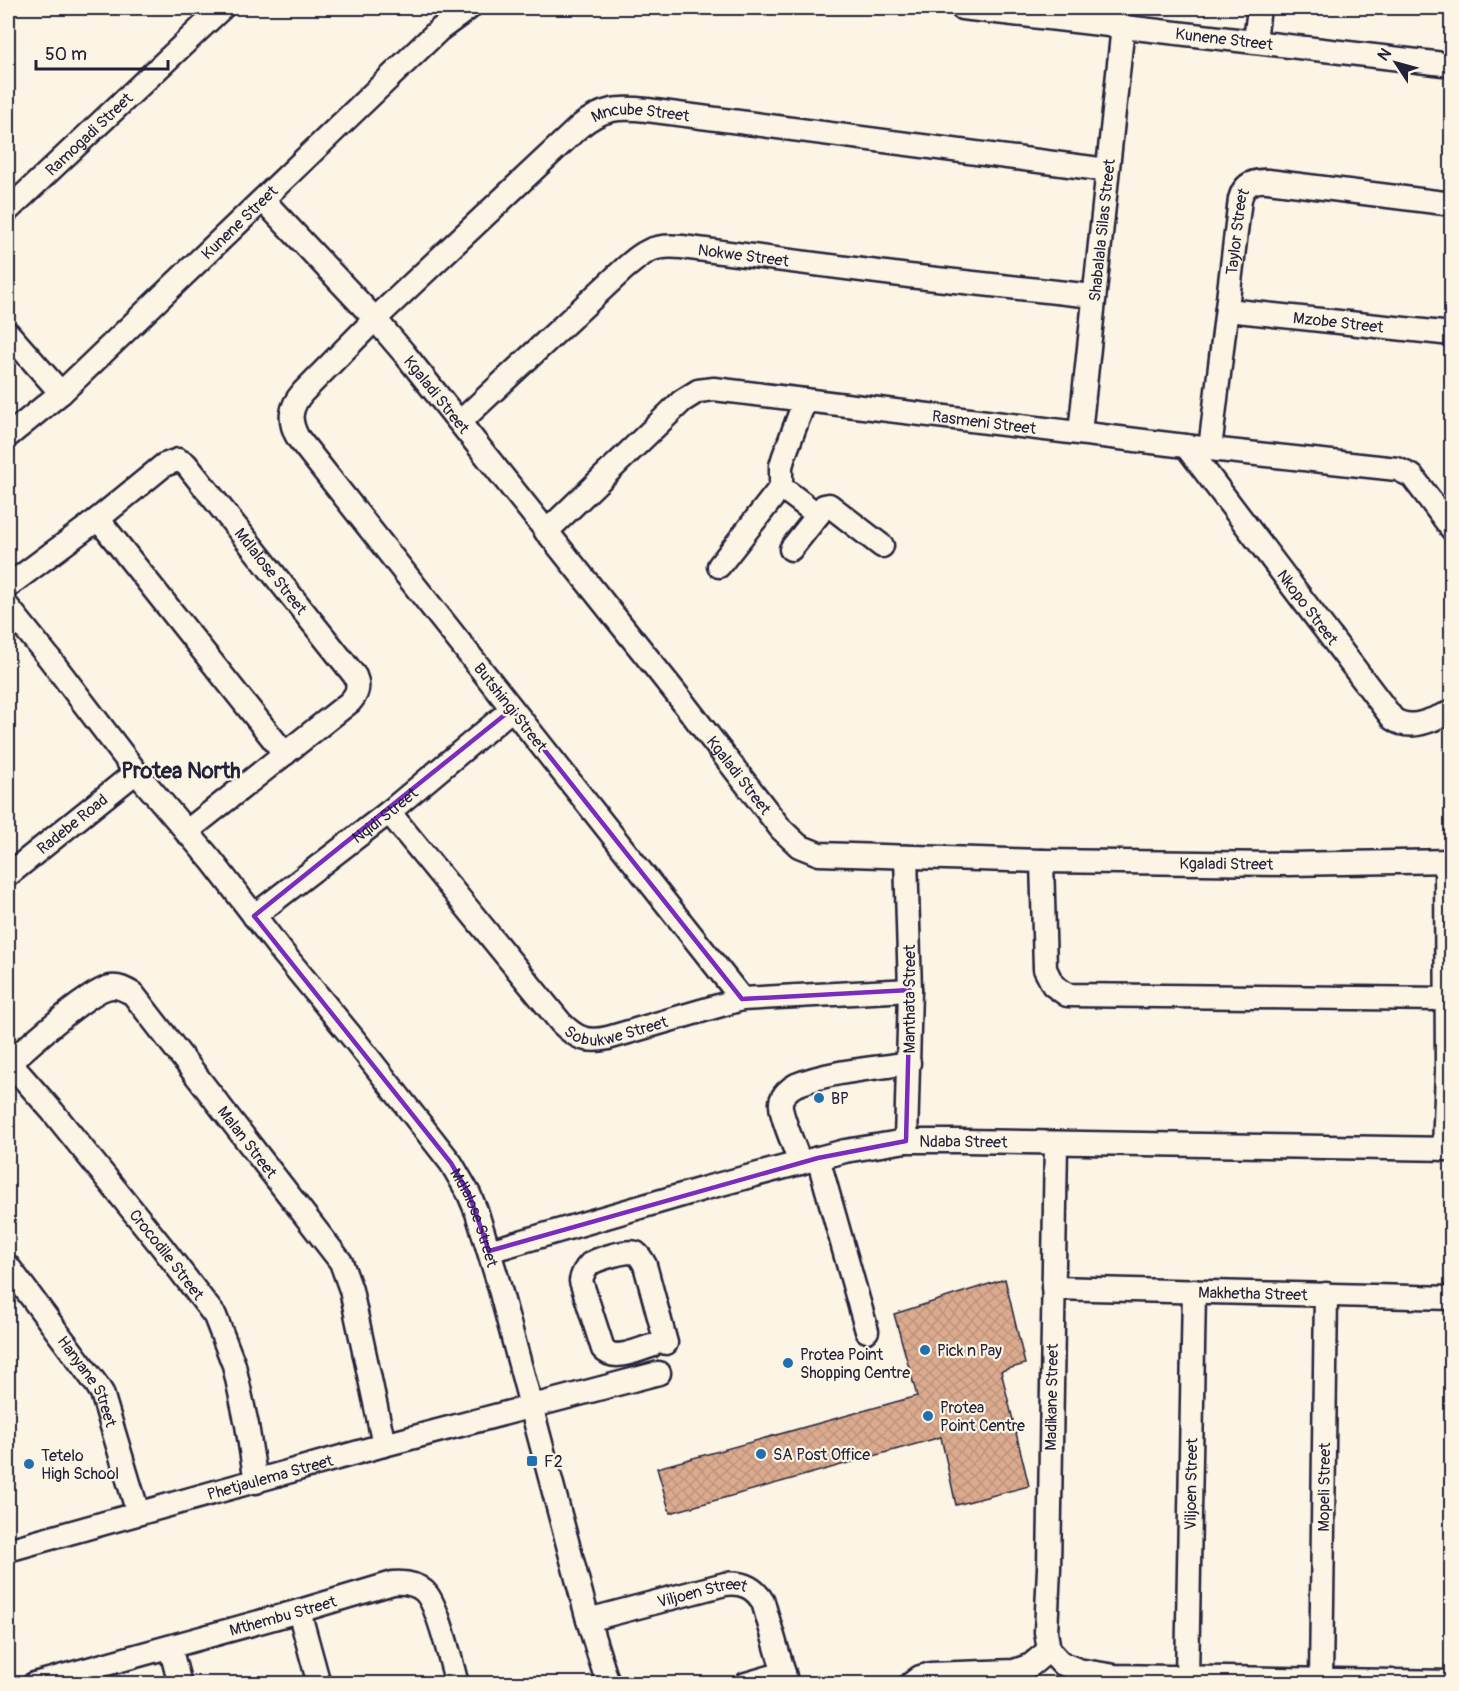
<svg xmlns="http://www.w3.org/2000/svg" width="1459" height="1691" font-family="Pangolin,sans-serif">
<defs>
<pattern id="building-cross-hatch" width="8" height="8" patternUnits="userSpaceOnUse" patternTransform="scale(1.5)"><rect width="8" height="8" fill="#dcab8f"/><path d="M0 0l8 8M0 8l8-8" fill="none" stroke="#bc937c"/></pattern>
</defs>
<rect width="100%" height="100%" fill="#fcf5e5"/>
<filter id="ink" filterUnits="userSpaceOnUse"><feTurbulence type="fractalNoise" baseFrequency=".0167" numOctaves="2"/><feDisplacementMap in="SourceGraphic" scale="12" xChannelSelector="R" yChannelSelector="G"/><feConvolveMatrix kernelMatrix="1 2 1 2 8 2 1 2 1" color-interpolation-filters="sRGB"/></filter>
<g filter="url(#ink)">
<path fill="url(#building-cross-hatch)" stroke="#22223b" stroke-width="1.5" d="M1005 1279 1025 1364 1001 1371 1029 1486 956 1505 941 1437 670 1513 657 1468 917 1396 894 1314Z"/>
<g fill="none" stroke-linecap="round" stroke-linejoin="round">
<defs>
<g id="minor">
<path id="s1" d="M962 8 1452 65"/>
<path d="M1255 41 1259 8"/>
<path id="s2" d="M263 200 375 319 404 353 675 692 781 829 799 846 819 854 1042 861 1289 864 1452 861"/>
<path id="s3" d="M8 210 222 8"/>
<path id="s4" d="M1227 310 1452 334"/>
<path d="M8 333 61 393"/>
<path id="s5" d="M460 422 624 269C645 251 653 244 682 247L909 276 1093 296"/>
<path id="s6" d="M1080 433 1123 26"/>
<path id="s7" d="M8 436 61 393 439 30 469 8"/>
<path id="s8" d="M1186 446 1393 719C1411 732 1433 719 1452 712"/>
<path id="s9" d="M1210 449 1240 199C1244 184 1253 180 1268 181L1452 204"/>
<path d="M781 487 818 515 791 549"/>
<path d="M818 515 824 506 829 505 882 546"/>
<path d="M98 519 285 754"/>
<path id="s10" d="M546 532 682 401 698 391 714 389 1210 449 1397 469 1412 476 1452 529"/>
<path d="M719 566 781 487V466L784 456 805 400"/>
<path id="s11" d="M8 586 98 519 164 465 178 460 186 464 355 676C360 687 357 694 350 702L186 832"/>
<path id="s12" d="M8 607 50 659 136 772 212 861 283 953 357 1043 451 1163 469 1194 477 1213 497 1278 588 1620 608 1684"/>
<path id="s13" d="M389 812 561 1023C576 1038 587 1043 608 1038L742 999 910 990"/>
<path d="M906 857 910 990 906 1141"/>
<path d="M1042 861 1045 969 1053 985 1067 995 1446 999"/>
<path id="s14" d="M8 875 136 772"/>
<path id="s15" d="M254 916 389 812 512 709"/>
<path id="s16" d="M742 999 298 438C288 420 290 407 303 392L375 319 579 127C602 108 618 107 647 110L1107 170"/>
<path id="s17" d="M9 1062 53 1112 162 1247 215 1316 234 1365 247 1425 256 1482"/>
<path id="s18" d="M8 1064C26 1048 91 989 111 987 120 986 126 990 133 994L341 1262 351 1290 384 1445"/>
<path d="M1056 1143 1049 1568 1046 1632 1049 1650 1061 1663 1078 1670 1115 1676 1452 1682"/>
<path d="M1444 1149 1447 1071 1446 863"/>
<path d="M818 1158 867 1331"/>
<path d="M800 1163C796 1150 779 1113 781 1102 782 1095 790 1088 796 1085 831 1071 872 1069 909 1063"/>
<path id="s19" d="M489 1251 706 1188 845 1151 906 1141H964L1452 1149"/>
<path id="s20" d="M8 1266 97 1385 102 1393 138 1513"/>
<path id="s21" d="M1053 1288 1452 1298"/>
<path d="M651 1346C637 1350 614 1362 603 1349L581 1281C582 1275 585 1269 590 1264 597 1259 629 1249 636 1253 640 1256 643 1261 645 1265L666 1343"/>
<path id="s22" d="M8 1550 384 1445 659 1373"/>
<path d="M299 1611 319 1684"/>
<path id="s23" d="M588 1620 725 1584C742 1582 754 1587 763 1602L787 1684"/>
<path d="M170 1647 180 1684"/>
<path id="s24" d="M1187 1678 1194 1291"/>
<path id="s25" d="M1321 1679 1326 1294"/>
<path id="s26" d="M34 1684 299 1611 393 1583C404 1582 415 1583 424 1591 438 1603 451 1663 457 1684"/>
<path d="M746 1684 784 1673"/>
<path d="M911 1684 920 1677 931 1674 1014 1671 1031 1665 1049 1650"/>
</g>
</defs>
<use href="#minor" stroke="#22223b" stroke-width="27"/>
<use href="#minor" stroke="#fcf5e5" stroke-width="22"/>
</g>
</g>
<path fill="none" stroke="#7b2cbf" stroke-width="4.5" stroke-linejoin="round" d="M512 709 742 999 910 990 906 1141 818 1158 489 1251 469 1194 451 1163 254 916Z"/>
<g fill="#1f6fb2" stroke="#fcf5e5" stroke-width="2">
<circle cx="819" cy="1098" r="6"/>
<circle cx="925" cy="1350" r="6"/>
<circle cx="788" cy="1363" r="6"/>
<circle cx="928" cy="1416" r="6"/>
<circle cx="761" cy="1454" r="6"/>
<rect x="526" y="1455" width="12" height="12" rx="3"/>
<circle cx="29" cy="1464" r="6"/>
</g>
<g text-anchor="middle" stroke-width="4.5" stroke-linejoin="round" paint-order="stroke">
<g font-size="16" fill="#22223b" stroke="#fcf5e5">
<text dy="6" stroke="none"><textPath href="#s1" startOffset="264">Kunene Street</textPath></text>
<text dy="6" stroke="none"><textPath href="#s16" startOffset="1214">Mncube Street</textPath></text>
<text dy="6" stroke="none"><textPath href="#s3" startOffset="111">Ramogadi Street</textPath></text>
<text dy="6" stroke="none"><textPath href="#s7" startOffset="315">Kunene Street</textPath></text>
<text dy="6" stroke="none"><textPath href="#s6" startOffset="204">Shabalala Silas Street</textPath></text>
<text dy="6" stroke="none"><textPath href="#s9" startOffset="219">Taylor Street</textPath></text>
<text dy="6" stroke="none"><textPath href="#s5" startOffset="351">Nokwe Street</textPath></text>
<text dy="6" stroke="none"><textPath href="#s4" startOffset="112">Mzobe Street</textPath></text>
<text dy="6" stroke="none"><textPath href="#s2" startOffset="261">Kgaladi Street</textPath></text>
<text dy="6" stroke="none"><textPath href="#s10" startOffset="496">Rasmeni Street</textPath></text>
<text dy="6" stroke="none"><textPath href="#s11" startOffset="358">Mdlalose Street</textPath></text>
<text dy="6" stroke="none"><textPath href="#s8" startOffset="202">Nkopo Street</textPath></text>
<text transform="translate(511 707) rotate(52)" y="6">Butshingi Street</text>
<text dy="6" stroke="none"><textPath href="#s2" startOffset="747">Kgaladi Street</textPath></text>
<text dy="6" stroke="none"><textPath href="#s15" startOffset="165">Nqidi Street</textPath></text>
<text dy="6" stroke="none"><textPath href="#s14" startOffset="82">Radebe Road</textPath></text>
<text dy="6" stroke="none"><textPath href="#s2" startOffset="1269">Kgaladi Street</textPath></text>
<text transform="translate(909 999) rotate(-90)" y="6">Manthata Street</text>
<text dy="6" stroke="none"><textPath href="#s13" startOffset="333">Sobukwe Street</textPath></text>
<text dy="6" stroke="none"><textPath href="#s18" startOffset="340">Malan Street</textPath></text>
<text dy="6" stroke="none"><textPath href="#s19" startOffset="489">Ndaba Street</textPath></text>
<text dy="6" stroke="none"><textPath href="#s12" startOffset="771">Mdlalose Street</textPath></text>
<text dy="6" stroke="none"><textPath href="#s17" startOffset="249">Crocodile Street</textPath></text>
<text dy="6" stroke="none"><textPath href="#s21" startOffset="200">Makhetha Street</textPath></text>
<text dy="6" stroke="none"><textPath href="#s20" startOffset="141">Hanyane Street</textPath></text>
<text transform="translate(1051 1397) rotate(-89)" y="6">Madikane Street</text>
<text dy="6" stroke="none"><textPath href="#s22" startOffset="272">Phetjaulema Street</textPath></text>
<text dy="6" stroke="none"><textPath href="#s24" startOffset="194">Viljoen Street</textPath></text>
<text dy="6" stroke="none"><textPath href="#s25" startOffset="192">Mopeli Street</textPath></text>
<text dy="6" stroke="none"><textPath href="#s23" startOffset="118">Viljoen Street</textPath></text>
<text dy="6" stroke="none"><textPath href="#s26" startOffset="258">Mthembu Street</textPath></text>
</g>
<g font-size="16" fill="#22223b" stroke="#fcf5e5" text-anchor="start">
<text x="831" y="1104">BP</text>
<text x="937" y="1356">Pick n Pay</text>
<text x="800" y="1360">Protea Point<tspan x="800" dy="18">Shopping Centre</tspan></text>
<text x="940" y="1413">Protea<tspan x="940" dy="18">Point Centre</tspan></text>
<text x="773" y="1460">SA Post Office</text>
<text x="41" y="1461">Tetelo<tspan x="41" dy="18">High School</tspan></text>
<text x="544" y="1467">F2</text>
</g>
<g font-size="22" font-weight="bold" fill="#22223b" stroke="#fcf5e5">
<text x="181" y="778">Protea North</text>
</g>
</g>
<rect width="1459" height="1691" fill="none" stroke="#fcf5e5" stroke-width="30"/>
<rect x="15" y="15" width="1429" height="1661" fill="none" stroke="#22223b" stroke-width="2" filter="url(#ink)"/>
<g transform="translate(1396 63) rotate(306)" stroke="#fcf5e5" stroke-width="4.5" paint-order="stroke">
<path d="M0-4.5L10 22L0 15L-10 22Z" fill="#22223b"/>
<text y="-9" font-size="16" font-weight="bold" text-anchor="middle" fill="#22223b">N</text>
</g>
<path d="M36 60v9h132v-9" fill="none" stroke="#22223b" stroke-width="3"/>
<text x="45" y="60" font-size="18" fill="#22223b" stroke="#fcf5e5" stroke-width="4.5" paint-order="stroke">50 m</text>
</svg>
